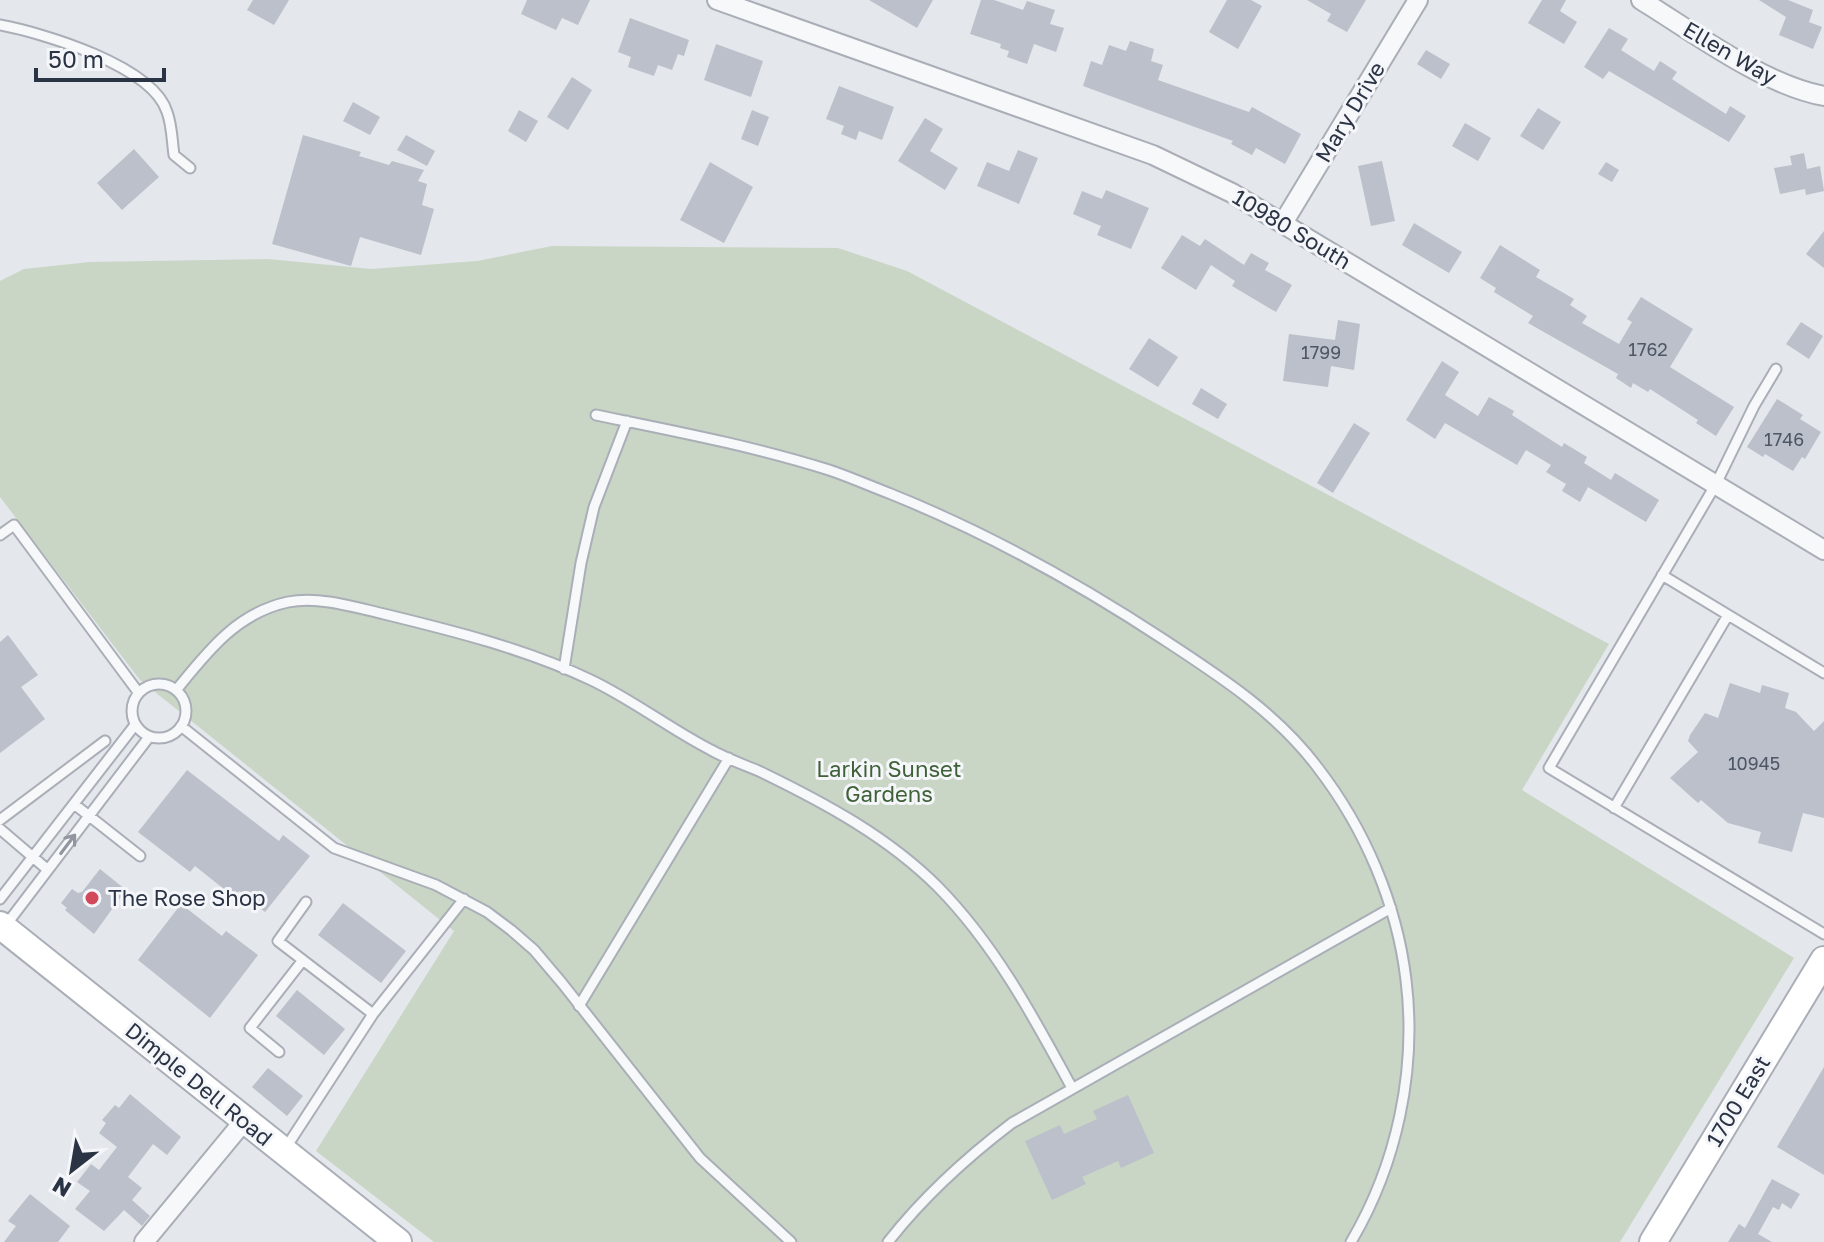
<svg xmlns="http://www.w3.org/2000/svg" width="1824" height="1242" font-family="'Golos Text',sans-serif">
<rect width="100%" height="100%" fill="#e4e7ec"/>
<path fill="#c9d6c5" d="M552 246 838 248 907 271 1609 644 1522 790 1794 958 1620 1242H434L316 1151 454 931 140 680 0 497V281L24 269 90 262 268 259 371 269 477 261Z"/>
<path fill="#bbc0ca" d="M253 0H289L274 25 247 10Z
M527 0H590L578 25 562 18 556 30 521 14Z
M869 0H933L917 28Z
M981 0H994L1023 10 1027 1 1055 10 1050 24 1064 28 1056 52 1034 44 1027 64 1007 57 1009 51 1000 48 1001 44 970 34Z
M1227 0H1251L1262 6 1238 49 1209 32Z
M1307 0H1366L1347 32 1327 21 1331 14Z
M1542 0H1566L1560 11 1577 22 1564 44 1528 23Z
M1759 0H1788L1813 10 1809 22 1822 27 1813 49 1779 35 1786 17Z
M630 18 689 40 684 56 678 54 672 70 658 65 654 76 628 67 631 57 618 52Z
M1609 28 1628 39 1621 50 1654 71 1660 61 1677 72 1672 79 1690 91 1726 114 1730 106 1746 116 1729 142 1609 71 1603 79 1584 67Z
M1130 41 1154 49 1151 61 1163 65 1158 80 1249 112 1252 107 1301 134 1285 164 1256 148 1252 155 1231 144 1233 141 1083 86 1091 61 1102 65 1109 45 1126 51Z
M716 44 763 61 751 97 704 80Z
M1426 50 1450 64 1441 79 1417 64Z
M572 77 592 90 568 130 547 117Z
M839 86 894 107 882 140 859 131 856 140 841 134 844 126 826 119Z
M353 102 380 117 370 135 343 121Z
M1538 108 1561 122 1543 150 1520 136Z
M519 110 538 121 526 142 508 131Z
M752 110 769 117 758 146 741 139Z
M925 118 943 129 930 151 958 168 945 190 898 161Z
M1465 123 1491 138 1478 161 1452 146Z
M303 135 361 152 359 156 389 165 392 161 424 170 418 181 427 184 422 205 434 209 421 255 360 237 351 266 272 244Z
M406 135 435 151 427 166 397 150Z
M134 149 159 177 122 210 97 183Z
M1018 150 1038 158 1019 204 977 186 987 162 1009 171Z
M1804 153 1807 169 1820 166 1824 191 1806 195 1805 189 1780 194 1774 168 1792 165 1790 156Z
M1382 161 1395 221 1371 226 1358 166Z
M710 162 753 187 724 243 680 220Z
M1606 162 1619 170 1612 182 1598 174Z
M1106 190 1149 208 1131 249 1097 235 1101 226 1073 214 1082 191 1102 199Z
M1414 223 1462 252 1449 273 1402 245Z
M1824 231V268L1806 254Z
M1182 235 1200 246 1205 239 1244 265 1251 253 1269 263 1265 270 1292 285 1276 312 1232 286 1235 281 1211 265 1196 290 1161 268Z
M1500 245 1540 270 1536 277 1574 299 1570 305 1587 316 1582 323 1619 344 1632 322 1627 319 1641 297 1693 329 1670 367 1734 407 1716 436 1696 423 1698 420 1650 389 1648 392 1633 383 1631 388 1616 378 1618 374 1528 323 1533 316 1494 292 1496 288 1480 278Z
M1338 320 1360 324 1354 370 1331 366 1328 387 1283 381 1289 334 1335 340Z
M1801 322 1823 336 1809 359 1786 344Z
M1149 338 1178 357 1158 387 1129 369Z
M1442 361 1459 372 1445 395 1478 416 1489 397 1514 411 1512 415 1562 447 1564 443 1587 457 1584 463 1611 480 1615 473 1659 500 1646 522 1588 487 1580 502 1562 491 1566 484 1546 472 1551 465 1526 450 1517 465 1445 423 1435 439 1406 420Z
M1201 388 1227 404 1218 419 1192 404Z
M1777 399 1803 415 1800 419 1821 432 1805 459 1802 457 1793 471 1765 454 1763 457 1747 447Z
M1354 423 1370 433 1333 493 1317 483Z
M8 635 38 675 21 687 45 719 0 753V642Z
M1730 683 1760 693 1762 685 1789 693 1785 708 1796 712 1814 731 1824 721V818L1803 813 1792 852 1758 843 1761 832 1728 823 1701 800 1698 803 1670 778 1698 752 1688 741 1690 735 1705 713 1718 718Z
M187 770 279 841 283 835 310 856 265 912 239 891 234 897 195 866 190 872 138 832Z
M100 869 126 890 94 934 65 910 67 908 61 903 72 889 78 893 82 892Z
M343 903 406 951 381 983 318 935Z
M181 904 222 936 226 931 258 955 210 1018 138 960Z
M297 990 345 1029 324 1055 276 1016Z
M1824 1067V1175L1777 1147Z
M268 1068 303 1096 287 1116 252 1087Z
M130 1094 181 1137 167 1155 153 1144 128 1177 142 1188 132 1200 150 1216 142 1226 124 1210 104 1231 75 1209 90 1191 77 1182 91 1164 99 1170 117 1147 99 1133 106 1123 102 1120 115 1105 119 1108Z
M1128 1095 1154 1153 1121 1168 1118 1161 1082 1177 1086 1184 1052 1200 1025 1141 1060 1125 1064 1134 1097 1119 1093 1111Z
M1772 1179 1800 1194 1791 1209 1782 1203 1779 1210 1773 1207 1758 1234 1772 1242H1728L1739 1224 1745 1228Z
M30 1194 70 1226 58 1242H4L16 1226 8 1221Z"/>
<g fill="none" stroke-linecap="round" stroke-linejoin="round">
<defs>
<path id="lane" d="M0 25C43 33 153 66 167 112 172 125 172 141 174 155L190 168
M1776 369 1754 406 1716 484 1549 768 1824 934
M596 415C674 431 753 446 829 470 850 477 870 486 891 494 988 533 1078 583 1166 641 1221 677 1278 714 1318 768 1365 829 1397 904 1406 980 1417 1070 1397 1164 1351 1242
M0 535 14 525 138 692
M1662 575 1824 673
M564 669 581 563 594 507 627 421
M132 711a27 27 0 1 1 54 0a27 27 0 1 1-54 0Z
M177 689C208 651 237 613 288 602 319 596 354 607 384 614 454 631 526 649 591 680 633 700 670 729 711 750 727 759 745 765 761 772 825 803 888 837 938 887 995 945 1033 1016 1072 1088
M181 726 334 848 436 885 487 912 511 930 534 950 562 983 700 1158 791 1242
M74 804 140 856
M1614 808 1728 615
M0 820 105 741
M0 829 48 870
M0 899 135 725
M306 902 278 941 373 1014
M6 925 149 737
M579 1006 729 758
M279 1052 250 1028 303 960
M285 1149 373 1014 464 899
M888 1242C924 1196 966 1158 1012 1123L1391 908"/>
<path id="street" d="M717 0 1153 155 1232 193 1824 550
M1641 0C1693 32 1764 85 1824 96
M1283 223 1418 0
M144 1242 244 1121"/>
<path id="secondary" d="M0 925 398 1242
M1653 1242 1824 960"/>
</defs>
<use href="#lane" stroke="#a9aeb7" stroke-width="13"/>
<use href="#street" stroke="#a9aeb7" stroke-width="22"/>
<use href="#secondary" stroke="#a9aeb7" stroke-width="30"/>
<use href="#lane" stroke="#f7f8fa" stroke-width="9"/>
<use href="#street" stroke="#f7f8fa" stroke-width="18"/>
<use href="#secondary" stroke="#fff" stroke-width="26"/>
</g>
<defs><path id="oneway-shaft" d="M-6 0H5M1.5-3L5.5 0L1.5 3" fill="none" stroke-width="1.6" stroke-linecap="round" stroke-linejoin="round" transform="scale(2)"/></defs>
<use stroke="#9196a0" href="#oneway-shaft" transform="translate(68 844) rotate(-53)"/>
<circle fill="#d1495b" stroke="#f4f6f9" stroke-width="3" cx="92" cy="898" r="8"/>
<g text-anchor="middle" stroke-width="6" stroke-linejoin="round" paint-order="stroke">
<g font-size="18" fill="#4f5766">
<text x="1648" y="356">1762</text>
<text x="1321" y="359">1799</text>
<text x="1784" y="446">1746</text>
<text x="1754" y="770">10945</text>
</g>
<g font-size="22" fill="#2b3445" stroke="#f4f6f9">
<text transform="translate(1730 53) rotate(30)" y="8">Ellen Way</text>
<text transform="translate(1350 112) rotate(-59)" y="8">Mary Drive</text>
<text transform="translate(1292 229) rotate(31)" y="8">10980 South</text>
<text transform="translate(199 1084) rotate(39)" y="8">Dimple Dell Road</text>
<text transform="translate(1738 1101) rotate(-59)" y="8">1700 East</text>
</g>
<g font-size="22" fill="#3f6138" stroke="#f4f6f9">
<text x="889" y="777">Larkin Sunset<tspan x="889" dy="25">Gardens</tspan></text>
</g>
<g font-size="22" fill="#2b3445" stroke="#f4f6f9" text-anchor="start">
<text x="108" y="906">The Rose Shop</text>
</g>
</g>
<g transform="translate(72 1170) rotate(211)" stroke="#f4f6f9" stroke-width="6" paint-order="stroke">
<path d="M0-6L14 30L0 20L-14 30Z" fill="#2b3445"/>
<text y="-12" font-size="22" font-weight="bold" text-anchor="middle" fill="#2b3445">N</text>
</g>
<path d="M36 68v12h128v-12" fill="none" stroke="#2b3445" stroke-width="4"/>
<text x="48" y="68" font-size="24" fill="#2b3445" stroke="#f4f6f9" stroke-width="6" paint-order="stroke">50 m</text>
</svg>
